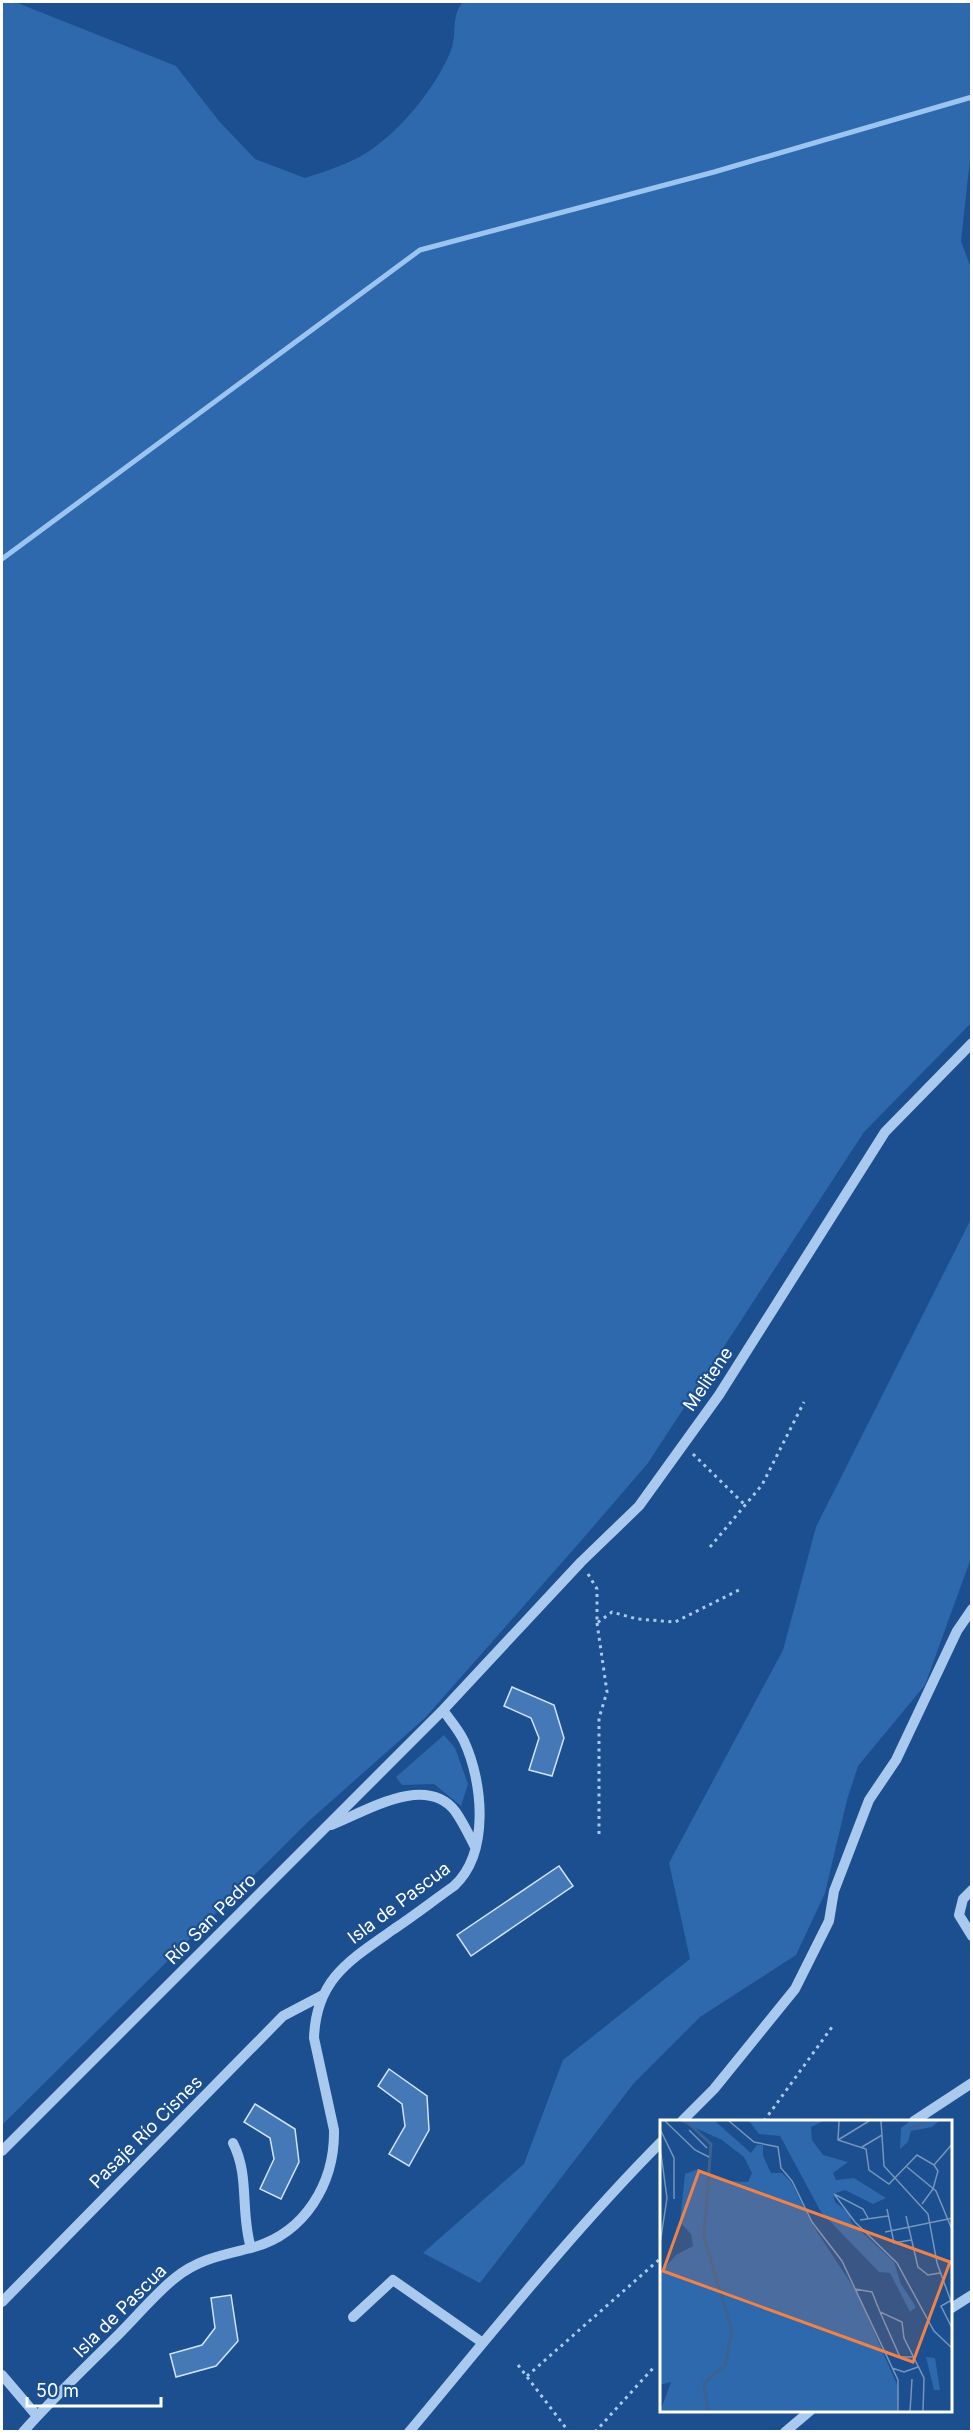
<svg xmlns="http://www.w3.org/2000/svg" width="973" height="2433" font-family="Inter,sans-serif">
<rect width="100%" height="100%" fill="#1b4f8f"/>
<path fill="#2e69ad" d="M2 2H15L176 66 219 121 255 159 305 178C329 170 356 162 376 146 406 124 435 87 450 53 458 36 450 16 463 2H971L972 141 961 241 972 271V1022L864 1132 648 1463 580 1542 425 1718 310 1820 2 2125Z
M971 1219V1558L925 1685 858 1766 847 1800 825 1893 796 1955 700 2017 634 2083 480 2283 423 2253 524 2164 563 2060 690 1959 669 1863 783 1650 816 1527Z
M444 1735 455 1748 468 1784 461 1806 434 1784 402 1785 396 1777Z"/>
<g fill="none" stroke-linecap="round" stroke-linejoin="round">
<path stroke="#9cc4f0" stroke-width="5" d="M2 559 420 250 714 172 972 97"/>
</g>
<path fill="#4478b7" stroke="#cfe3fa" stroke-width="1.5" d="M512 1687 554 1705 564 1738 552 1776 529 1770 539 1738 531 1718 504 1706Z
M559 1866 573 1886 471 1956 457 1935Z
M389 2069 427 2096 429 2130 409 2166 389 2154 405 2126 402 2104 378 2086Z
M255 2104 295 2129 299 2162 281 2199 260 2189 274 2159 270 2138 244 2122Z
M231 2295 238 2341 216 2366 176 2377 170 2354 202 2345 215 2328 211 2298Z"/>
<g fill="none" stroke-linecap="round" stroke-linejoin="round">
<path stroke="#a9c9ee" stroke-width="3" stroke-dasharray="3 4.5" stroke-linecap="butt" d="M693 1454 744 1504
M710 1547 762 1485 804 1402
M588 1574 597 1589V1623L612 1612 637 1619 675 1622 739 1590
M597 1623 607 1692 599 1718V1837
M764 2121 832 2027
M518 2365 569 2432
M527 2376 661 2258
M595 2432 655 2366"/>
<path stroke="#a9c9ee" stroke-width="10" d="M331 1825C365 1812 425 1773 455 1811 463 1822 469 1835 475 1847
M972 1890 963 1899 959 1915 972 1936
M682 2121 714 2089 795 1989 829 1921 834 1891 869 1800 896 1760 957 1631 972 1609
M914 2121 972 2083
M233 2143C250 2176 240 2212 251 2248
M2 2151 443 1710 581 1562 639 1506 719 1395 885 1132 972 1043
M2 2302 283 2016 323 1995
M950 2309 972 2295
M353 2317 393 2280 483 2343
M2 2375 37 2416
M23 2432C54 2397 87 2366 120 2333 138 2315 155 2294 175 2278 198 2259 223 2255 251 2248 305 2234 335 2183 334 2130L314 2038C316 1979 350 1960 394 1929 415 1915 434 1900 454 1886 490 1853 483 1782 464 1741 459 1730 450 1720 443 1710
M409 2432C491 2334 571 2233 661 2142
M785 2432 811 2410"/>
</g>
<g text-anchor="middle" stroke-width="4.5" stroke-linejoin="round" paint-order="stroke">
<g font-size="18" fill="#fff" stroke="#1b4f8f">
<text transform="translate(708 1379) rotate(-56)" y="6">Melitene</text>
<text transform="translate(399 1903) rotate(-37)" y="6">Isla de Pascua</text>
<text transform="translate(211 1919) rotate(-45)" y="6">Río San Pedro</text>
<text transform="translate(146 2132) rotate(-45)" y="6">Pasaje Río Cisnes</text>
<text transform="translate(120 2311) rotate(-45)" y="6">Isla de Pascua</text>
</g>
</g>
<g transform="translate(660 2120)">
<rect width="292" height="292" fill="#1b4f8f"/>
<path d="M20 1H55L91 33 97 25H103V36L111 53H122L131 62 152 104 196 171 239 269 237 292H0L11 262 0 265V153L16 135 33 126 31 114 20 102 25 54 38 49 64 61 88 62 92 53 84 37 62 20ZM89 1H163L151 7 152 20 163 35 188 42 173 53 176 60 194 58 226 78 213 84 185 70 173 74 175 82 190 94 191 102 234 142 241 164 256 187 250 192 230 153 219 152 161 92 120 16 99 14ZM250 1H279L272 7 251 11 248 22 240 29 241 8ZM266 237 275 238 280 270H274Z" fill="#2e69ad"/>
<path fill="none" stroke="#3c6290" stroke-width="3" d="M26 1 51 24 44 117 72 211 65 245 44 263 48 292M250 9 268 1"/>
<path fill="none" stroke="#7695bc" stroke-width="1.5" d="M5 1 35 30 49 37M69 1 94 22 118 27 121 48 132 61 152 102 182 141 238 260V292M179 1 178 20 206 29 209 50 229 64 257 35 274 45 293 23M221 1 224 46 268 94 277 143 293 187M0 9 14 38V79M29 10 47 28M178 20 209 1M0 26 7 78 0 124M202 27 222 15M247 47 276 71 293 112M262 84 273 69 278 51 274 45M227 89 234 123 251 120M246 96 258 147 268 155 280 153M208 98 203 89 174 74 195 102 237 143 274 211 293 229M200 100 228 96M225 112 293 98M195 169 212 172 220 192 242 202 244 218 264 258 263 292M290 181 281 186 293 210M220 192 240 237H253M232 248 244 252 258 247M250 292 252 259"/>
<path fill="#ee8249" fill-opacity="0.15" stroke="#ee8249" stroke-width="3" d="M39 51 290 142 253 242 3 151Z"/>
<rect width="292" height="292" fill="none" stroke="#fff" stroke-width="3"/>
</g>
<rect width="973" height="2433" fill="none" stroke="#ffffff" stroke-width="6"/>
<path d="M27 2397v9h134v-9" fill="none" stroke="#ffffff" stroke-width="3"/>
<text x="36" y="2397" font-size="18" fill="#ffffff" stroke="#1b4f8f" stroke-width="4.5" paint-order="stroke">50 m</text>
</svg>
